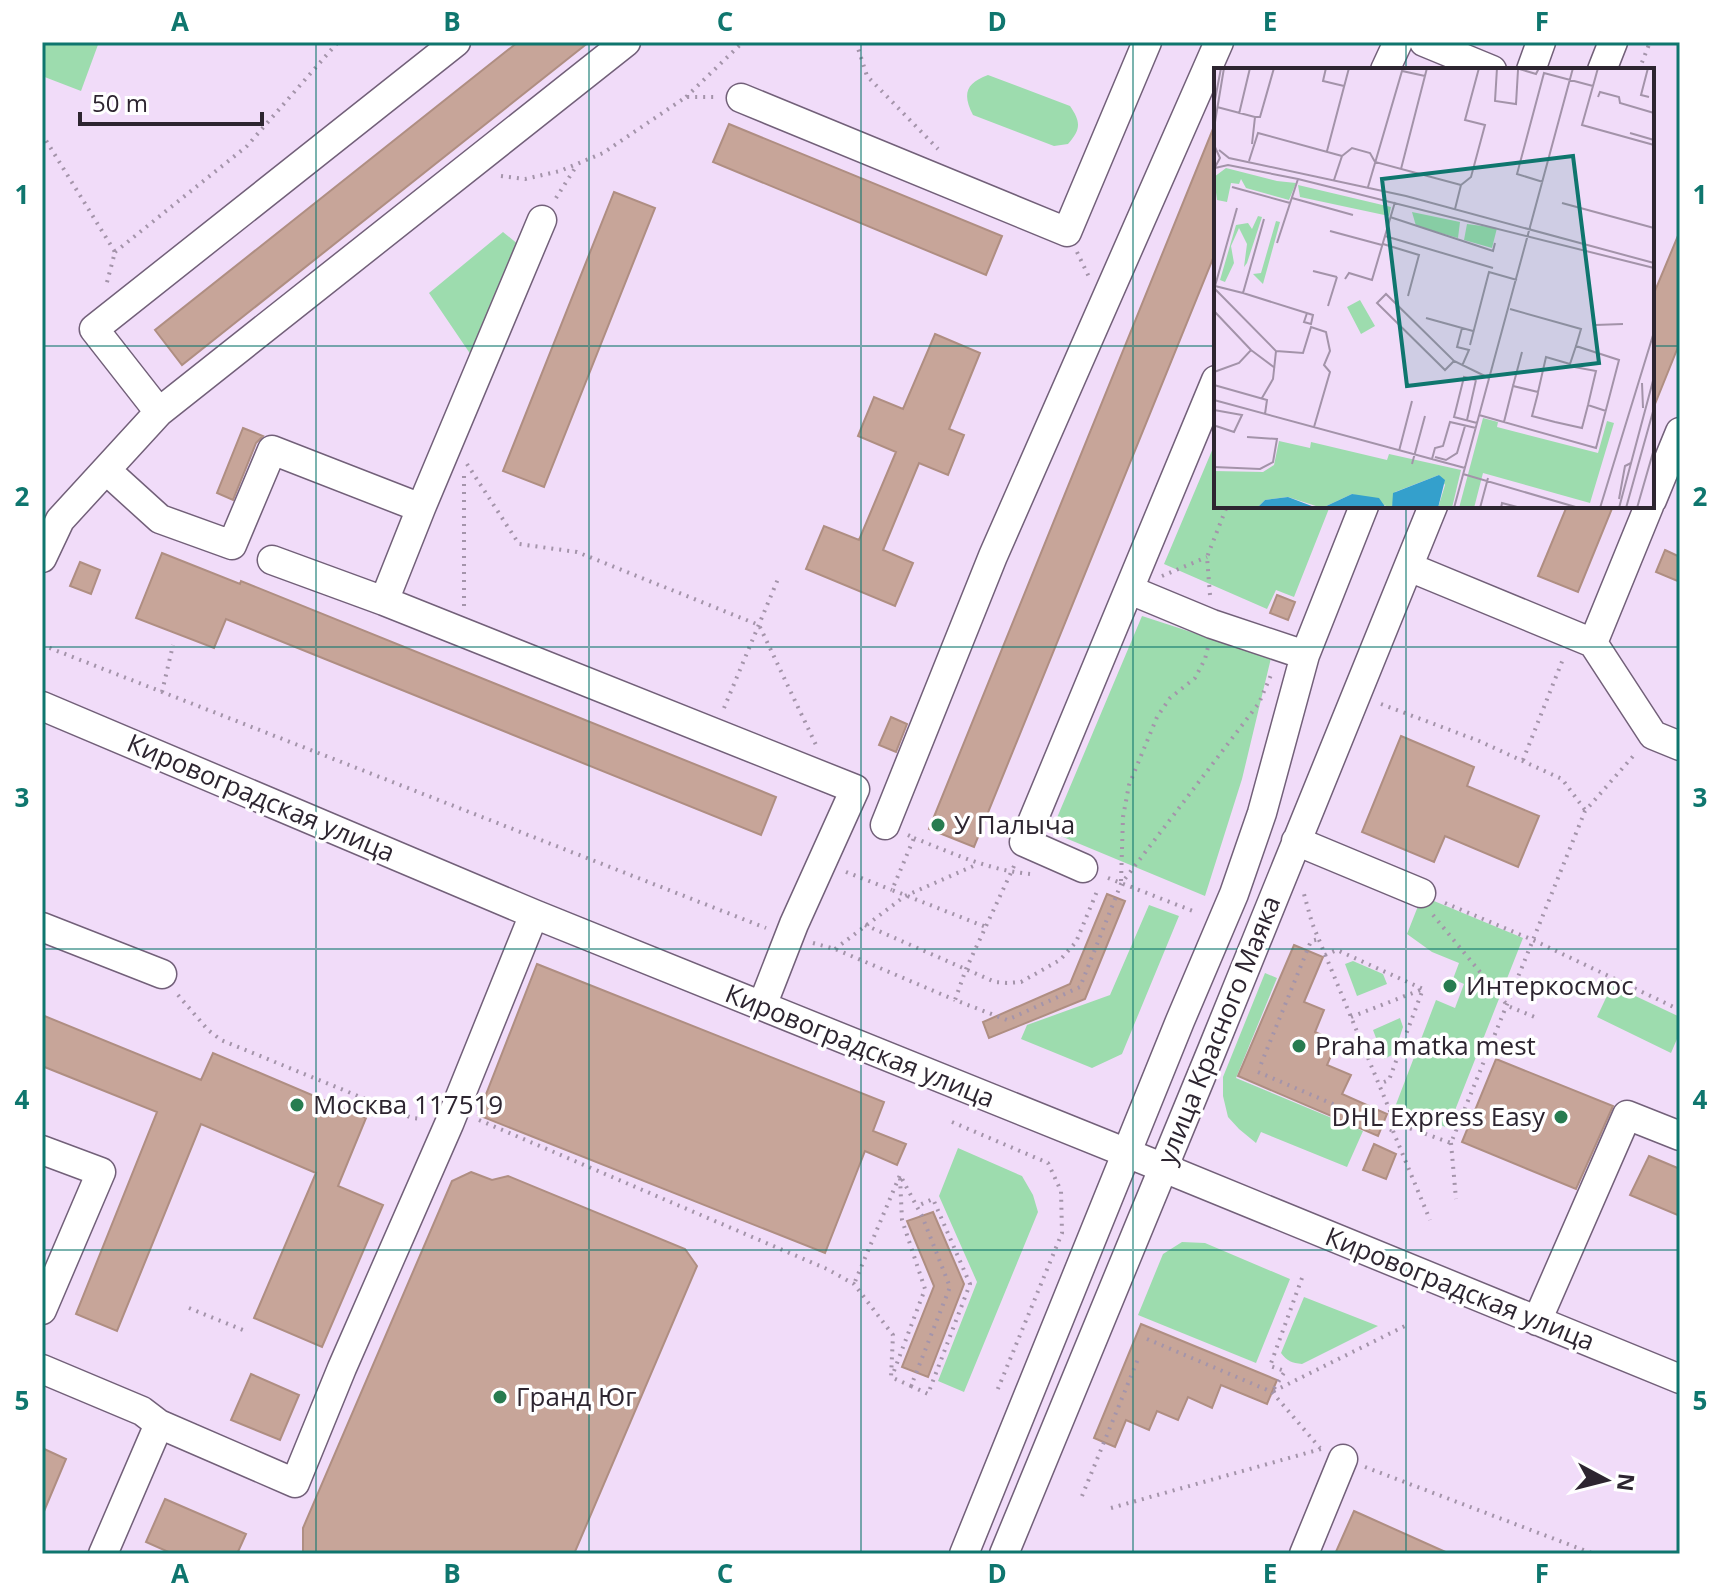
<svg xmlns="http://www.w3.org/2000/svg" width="1722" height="1596" font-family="'Open Sans',sans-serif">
<rect width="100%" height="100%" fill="#f1dcf9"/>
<path fill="#9ddcae" d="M44 42H99L81 91 42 76V47Z
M988 75 1070 106C1081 122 1081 129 1068 144L1054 146 973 115C962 94 966 83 988 75Z
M503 232 519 245 471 355 429 293Z
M1216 441V506H1330L1294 597 1276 590 1267 609 1164 564Z
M1142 616 1271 658 1242 779 1205 896 1051 832Z
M1422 896 1523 938 1448 1128 1395 1107 1436 1000 1455 1008 1464 984 1453 979 1459 963 1432 952 1407 934Z
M1149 905 1179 916 1122 1054 1092 1068 1021 1039 1027 1025 1110 995Z
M1353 961 1383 974 1387 984 1357 996 1345 964Z
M1265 973 1277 978 1236 1078 1363 1131 1347 1167 1261 1132 1256 1143 1239 1129 1228 1117 1223 1096V1077Z
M1612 985 1680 1017V1032L1671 1053 1597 1017Z
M1400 1018 1403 1027 1394 1054 1384 1059 1373 1030Z
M958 1148 1022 1176 1033 1195 1038 1212 964 1392 938 1381 977 1282 939 1196Z
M1182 1242 1205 1243 1290 1279 1256 1363 1138 1315 1163 1254Z
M1304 1297 1378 1326 1302 1364C1292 1363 1287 1361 1281 1353Z"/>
<path fill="#c7a599" stroke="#af8e82" stroke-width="2" d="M518 42H589L182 365 155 330Z
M729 124 1002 236 986 275 713 162Z
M1215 124 1216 251 974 847 929 829Z
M614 192 655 208 544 487 503 471Z
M1680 231V342L1653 409 1652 298Z
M935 334 980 353 949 429 964 435 948 475 919 463 883 550 913 563 895 606 806 569 824 526 859 540 896 452 858 436 874 397 903 409Z
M243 428 263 436 256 443 233 500 217 493Z
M1567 506H1613L1578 592 1538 576Z
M1665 550 1680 557V582L1656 572Z
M162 553 240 584 241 581 776 797 761 835 226 619 214 648 136 618Z
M80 562 100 570 91 594 70 586Z
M1277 595 1295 602 1288 620 1270 613Z
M891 717 907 724 896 752 879 745Z
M1401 736 1474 767 1467 786 1539 816 1518 867 1445 836 1434 862 1362 832Z
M1107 894 1125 901 1085 999 989 1038 983 1022 1070 984Z
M1294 945 1323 957 1304 1002 1324 1010 1315 1032 1337 1042 1327 1065 1351 1075 1342 1094 1387 1114 1378 1136 1238 1076Z
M537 964 884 1102 873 1131 906 1144 897 1165 865 1151 825 1253 478 1115Z
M42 1015 201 1080 213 1053 366 1118 338 1186 383 1205 322 1347 254 1318 316 1173 201 1124 117 1331 76 1314 157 1112 42 1066Z
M1496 1059 1613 1106 1576 1189 1462 1142Z
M1374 1144 1396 1154 1386 1179 1363 1170Z
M1649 1156 1680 1169V1216L1630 1195Z
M471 1172 492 1180 508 1176 685 1249 697 1266 574 1554H303V1528L452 1181Z
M933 1212 964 1284 928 1377 902 1367 934 1286 907 1221Z
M1141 1324 1277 1380 1267 1404 1221 1385 1212 1408 1188 1397 1178 1420 1157 1411 1149 1430 1126 1420 1115 1447 1094 1438Z
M251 1374 299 1395 280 1440 231 1420Z
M42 1448 66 1459 42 1516Z
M165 1499 246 1534 237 1554H173L146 1542Z
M1354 1511 1363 1515 1450 1554H1335Z"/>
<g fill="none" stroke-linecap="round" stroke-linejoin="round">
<defs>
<path id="minor" d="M1424 42 1492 70
M1385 70 1398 42
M1531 70 1541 42
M1602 70 1613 42
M741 98 1067 232 1147 42
M159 412 94 329 456 42
M106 470 160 519 232 545 272 450 421 508
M1652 500 1680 432
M42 558 60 520 159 412 626 42
M272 560 384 601 855 789 794 924 762 1006
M1409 567 1593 643 1649 506
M1130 590 1212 624 1305 655
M384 601 421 508 542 220
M1593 643 1653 735 1680 746
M42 706 534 914 1164 1168 1680 1379
M885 825 993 556 1219 42
M1296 841 1421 893
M1083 868 1024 842 1216 380
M42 927 162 974
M42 1150 101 1172 42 1310
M1537 1321 1627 1115 1680 1136
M42 1369 142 1411 159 1424
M103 1554 159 1424 295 1483 342 1368 449 1124 534 914
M964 1554 1180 1021 1234 894 1262 813 1305 655 1364 506
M1004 1554 1212 1050 1433 506
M1304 1554 1343 1459"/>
</defs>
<use href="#minor" stroke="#726079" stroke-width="31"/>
<path stroke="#a494aa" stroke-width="4" stroke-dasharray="2 6" stroke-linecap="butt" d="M856 42 867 76 938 149
M1639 70 1650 42
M686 97 743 42
M42 134 115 252 106 286
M501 176 525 179 560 171 603 153 686 97H715
M556 198 577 165
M115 252 247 146 338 42
M1077 252 1089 277
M467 464 519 544 577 552 759 625 816 745
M1162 576 1207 557
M1210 595 1207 557 1227 506
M464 606V475
M42 645 766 928
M162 692 173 645
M1381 704 1479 741 1562 779 1585 810
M724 708 778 579
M1523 760 1563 659
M908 835 914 838 892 890 986 927
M914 838C952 853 988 870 1030 874
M1014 866 966 969 955 1000 1007 1020 1080 987 1121 884 1259 703 1271 675
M846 872 892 890
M1108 878 1193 911
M1121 881 1123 817 1129 785 1157 717 1170 698 1195 678 1205 659 1208 647
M1445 903 1533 940 1680 1010
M1433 915 1508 1006 1537 1018
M865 925 995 982 1007 983 1021 982 1060 960 1076 942 1098 889
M813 943 835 949 955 1000
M835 949 905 896 978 864
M1325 955 1337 950 1423 989 1389 1080 1379 1084
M178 995 208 1030 221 1040 412 1118 422 1119
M1351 1017 1423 989
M1261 1064 1311 941 1319 939
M1258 1072 1382 1125 1393 1131 1395 1123 1312 923 1304 894
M479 1120 827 1269 854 1284 893 1335 891 1377 911 1386 950 1287 922 1216 900 1175 854 1284
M952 1122 1048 1163 1061 1191 1062 1233 997 1391
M1395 1123 1451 1143 1585 811 1635 754
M1393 1131 1430 1220
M1451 1143 1456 1199
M1302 1278 1270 1366 1285 1371 1272 1392 1409 1324
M189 1308 243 1330
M1147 1339 1272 1392 1320 1448
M894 1371 925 1289 902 1220 900 1178
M911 1386 928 1394 970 1284 933 1199 917 1206
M1365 1467 1594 1554
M1082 1496 1138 1359
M1111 1508 1321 1449"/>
<use href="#minor" stroke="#fff" stroke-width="28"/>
</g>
<path fill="none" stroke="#0f766e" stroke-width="2" stroke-opacity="0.55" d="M316 42V1554M589 42V1554M861 42V1554M1133 42V1554M1406 42V70M42 346H1216M1652 346H1680M1406 506V1554M42 647H1680M42 949H1680M42 1250H1680"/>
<g fill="#277c50" stroke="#fff" stroke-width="3">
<circle cx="938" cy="825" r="8"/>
<circle cx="1450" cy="986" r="8"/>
<circle cx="1299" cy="1046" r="8"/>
<circle cx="297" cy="1105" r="8"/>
<circle cx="1561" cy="1117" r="8"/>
<circle cx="500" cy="1397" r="8"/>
</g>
<g text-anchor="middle" stroke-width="7" stroke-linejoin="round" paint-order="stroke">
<g font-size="26" fill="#2d2530" stroke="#fff">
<text transform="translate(261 798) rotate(23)" y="9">Кировоградская улица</text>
<text transform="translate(1219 1030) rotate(-68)" y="9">улица Красного Маяка</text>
<text transform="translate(860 1046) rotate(22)" y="9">Кировоградская улица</text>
<text transform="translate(1460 1289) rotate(22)" y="9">Кировоградская улица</text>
</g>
<g font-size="26" fill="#2d2530" stroke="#fff" text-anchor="start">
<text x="954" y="834">У Палыча</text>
<text x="1466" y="995">Интеркосмос</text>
<text x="1315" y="1055">Praha matka mest</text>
<text x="313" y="1114">Москва 117519</text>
<text x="1545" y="1126" text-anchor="end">DHL Express Easy</text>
<text x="516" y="1406">Гранд Юг</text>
</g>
</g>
<g transform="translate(1214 68)">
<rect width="440" height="440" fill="#f1dcf9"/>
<path d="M12 100 63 113 82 115 75 132 32 120 27 111 25 116 17 115 13 134 3 132 0 109ZM84 117 177 139 175 148 86 129ZM198 144 246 154 244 170 202 158ZM44 148 48 149 33 195 30 199 33 176 25 160 17 178 20 195 11 214 6 212 22 157 34 155 38 161ZM62 153 66 154 49 216 39 206 47 205ZM253 156 283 160 278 180 250 172ZM146 232 161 258 147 266 133 239ZM269 350 284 354 283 359 384 385 393 353 400 355 376 435 269 405 260 440H245ZM65 373 96 380 97 374 173 392 175 386 247 402 238 440H224L231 417 225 407 181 424 178 440 138 426 108 440 74 429 51 432 43 440H0V403L49 404 60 397Z" fill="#9ddcae"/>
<path d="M225 407 231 412 224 440H178L179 425ZM138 426 165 430 172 440H108ZM74 429 103 440H43L51 432Z" fill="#34a0cc"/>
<path fill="none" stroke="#a393a9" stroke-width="2" d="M112 0 109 13 130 18M283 0 281 33 302 36 304 2M302 0 322 6 325 0M434 0 427 27 435 29M379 18 368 57 440 77M384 29 386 24 405 29 406 35 440 45M0 37 7 0M3 39 41 49 38 76M25 46 36 0M41 49H46L60 0M0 60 10 0M416 65 440 72M0 77 6 90 0 101M5 82 15 90 192 128 440 195M113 83 135 0M128 88 138 80 156 85 161 94 247 117 241 141M35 93 44 65 128 88 120 112M1 100 14 97 84 111 440 200M187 101 213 0M329 114 303 106 330 5 379 18 384 0M247 117 257 109 271 57 251 52 265 0M18 119 76 135M154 119 188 3 211 8M78 130 139 147M348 135 440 160M176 149 279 183 281 175M116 163 168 177M171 168 279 200M63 175 84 111M169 176 205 187 194 228M99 203 123 209M131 211 135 205 158 212 181 134M1 218 29 225 50 151M1 218 23 140M0 220 62 283 59 311 48 330M29 225 99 247 97 256 90 254 93 245M114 238 123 209M0 243 37 282M212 250 259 263M381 257 409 256M248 260 243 279 255 282 248 298M256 277 275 204 303 212M62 283 89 285 97 259 112 264 116 283 110 297 116 304 100 359M240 293 231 302 163 235 172 226 240 293 275 310M355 298 382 303 374 337M0 304 25 295 37 282 61 300M262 312 250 309 240 349 263 355M428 315 429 340M0 317 53 332 51 346M299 318 308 284M324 325 318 348 341 354 368 360 374 337 392 343M0 332 251 400M0 342 28 347 20 364 2 358M265 347 382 380 405 292 362 278 367 261 296 241M253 352 262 312M290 354 299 318 324 324 332 289 356 296 362 278M185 383 198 333M221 389 232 392 243 385 251 358M218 391 221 380 229 378 236 354 262 360M198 396 211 348M0 399 46 401 59 394 63 371 33 369M249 406 365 440M405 431 411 398 417 395M240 440 359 0M266 440 274 410M287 440 288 435 307 440M386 440 440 264M405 440 440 309M412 440 440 340M423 440 440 381"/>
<path fill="#0f766e" fill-opacity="0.15" stroke="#0f766e" stroke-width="4" d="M359 88 385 295 193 318 168 111Z"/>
<rect width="440" height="440" fill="none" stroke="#2d2530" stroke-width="4"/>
</g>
<rect width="1722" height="1596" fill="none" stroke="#ffffff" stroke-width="88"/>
<g transform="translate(1606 1480) rotate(97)" stroke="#ffffff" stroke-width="6" paint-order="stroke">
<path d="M0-6L14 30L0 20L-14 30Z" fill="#2d2530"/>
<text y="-12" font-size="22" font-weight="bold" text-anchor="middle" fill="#2d2530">N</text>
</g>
<path d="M80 112v12h182v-12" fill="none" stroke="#2d2530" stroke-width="4"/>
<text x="92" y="112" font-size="24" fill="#2d2530" stroke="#ffffff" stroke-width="6" paint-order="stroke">50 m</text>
<rect x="44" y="44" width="1634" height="1508" fill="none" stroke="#0f766e" stroke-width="3"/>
<g font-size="26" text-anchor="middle" font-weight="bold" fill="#0f766e">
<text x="180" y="31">A</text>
<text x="452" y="31">B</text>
<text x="725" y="31">C</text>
<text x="997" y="31">D</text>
<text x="1270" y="31">E</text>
<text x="1542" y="31">F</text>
<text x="22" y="204">1</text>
<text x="1700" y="204">1</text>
<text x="22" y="506">2</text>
<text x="1700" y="506">2</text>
<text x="22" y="807">3</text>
<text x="1700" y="807">3</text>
<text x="22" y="1109">4</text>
<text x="1700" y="1109">4</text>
<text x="22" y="1410">5</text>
<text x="1700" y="1410">5</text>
<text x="180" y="1583">A</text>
<text x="452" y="1583">B</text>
<text x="725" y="1583">C</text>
<text x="997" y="1583">D</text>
<text x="1270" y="1583">E</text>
<text x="1542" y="1583">F</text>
</g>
</svg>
